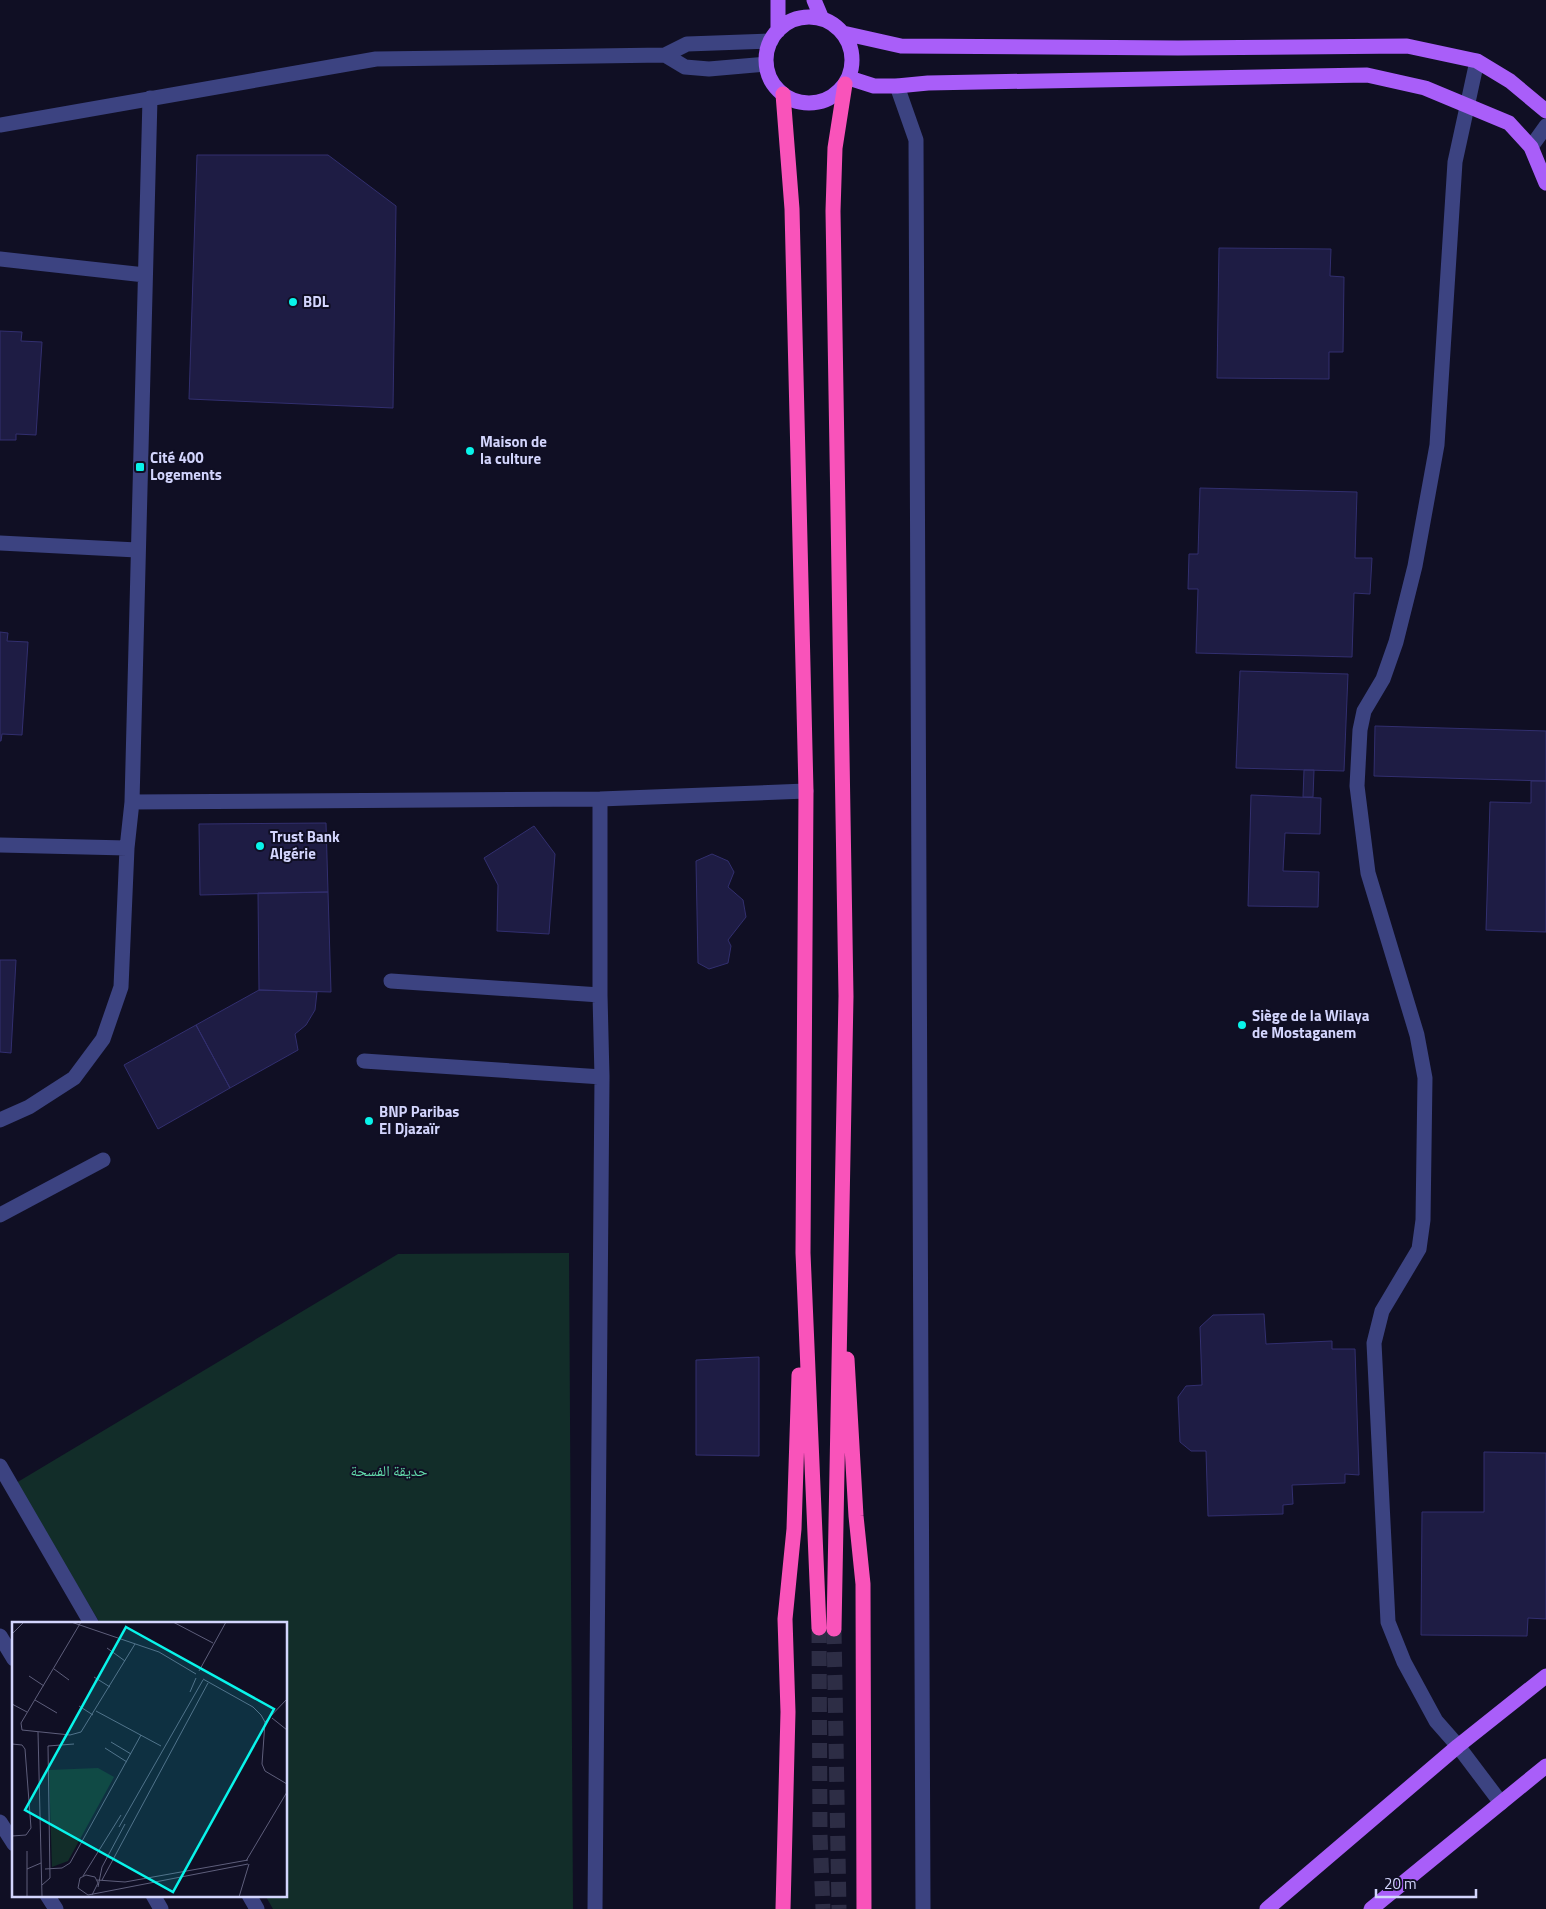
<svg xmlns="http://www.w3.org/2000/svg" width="1546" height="1909" font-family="'Titillium Web','Noto Naskh Arabic',sans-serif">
<rect width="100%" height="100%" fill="#100f24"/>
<path fill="#122d29" d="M569 1253 573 1909H273L265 1895H286V1623H100L16 1483 398 1254Z"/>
<path fill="#1e1c44" stroke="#322f6f" d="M197 155H328L396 206 393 408 189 399Z
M1219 248 1331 249 1330 276 1344 277 1343 352H1329V379L1217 378Z
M0 331 22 332 21 341 42 342 36 435 16 434V440H0Z
M1200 488 1357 492 1355 558H1372L1370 594 1354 593 1352 657 1196 653 1198 589H1188L1189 554H1198Z
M0 632 8 633 7 641 28 642 22 735 2 734 1 741H0Z
M1240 671 1348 674 1344 771 1236 768Z
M1375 726 1546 731V781L1374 776Z
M1304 770H1314L1313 797H1303Z
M1531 781H1546V932L1486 930 1490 802 1531 803Z
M1251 795 1321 798 1320 834 1285 833 1283 871 1319 872 1318 907 1248 906Z
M326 823 328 892 200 895 199 824Z
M534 826 555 854 549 934 497 931 498 885 484 858Z
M712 854 728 861 734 872 728 887 743 900 746 917 728 940 731 946 728 963 709 969 698 963 696 861Z
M328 892 331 992 259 990 258 893Z
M0 960H16L11 1053 0 1052Z
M259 990 317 992 315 1010 306 1025 295 1034 298 1050 230 1088 196 1025Z
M196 1025 230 1088 158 1129 124 1065Z
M1264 1314 1266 1344 1332 1341V1349H1355L1359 1475 1345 1474V1483L1292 1485 1293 1504 1283 1505V1514L1208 1516 1206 1451H1191L1180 1442 1178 1397 1186 1386 1202 1385 1200 1327 1213 1315Z
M759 1357V1456L696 1455V1360Z
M1484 1452 1546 1453V1619L1528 1618 1527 1636 1421 1635 1422 1512H1484Z"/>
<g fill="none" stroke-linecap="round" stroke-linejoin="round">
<path stroke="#2d2d45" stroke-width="15" stroke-dasharray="15 8" stroke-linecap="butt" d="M819 1628 820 1835 823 1909
M834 1629 839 1909"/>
<path stroke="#3c4381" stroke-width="15" d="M665 55 685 67 709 69 766 64
M1477 61 1455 162 1437 445 1415 566 1396 642 1383 679 1364 711 1360 730 1357 786 1368 873 1417 1035 1425 1078 1423 1220 1419 1249 1382 1311 1374 1343 1388 1622 1404 1662 1436 1721 1458 1746 1501 1803
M897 86 916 140 923 1909
M0 125 376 59 665 55 687 44 771 41
M1531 147 1546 126
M0 259 145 275
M0 543 137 550
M132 802 600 799 806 791
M0 845 127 848
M391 981 600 995
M364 1061 602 1077
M0 1120 29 1107 74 1078 103 1039 121 987 127 848 132 802 150 98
M0 1215 103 1160
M0 1466 91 1623
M0 1636 14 1659
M0 1822 14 1844
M47 1895 56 1909
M153 1895 161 1909
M249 1895 257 1909
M595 1909 602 1077 600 995V799"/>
<path stroke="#a95ef9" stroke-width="15" d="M814 0 822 19
M766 60a43 43 0 1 1 86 0a43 43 0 1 1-86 0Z
M778 31V0
M843 33 901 46 1178 48 1407 46 1477 61 1510 81 1546 111
M849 78 874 86H897L928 83 1367 75 1425 88 1509 123 1531 147 1546 183
M1267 1909 1458 1746 1546 1676
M1371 1909 1546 1766"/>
<path stroke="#f953ba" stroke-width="15" d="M783 94 792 209 806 791 803 1253 819 1628
M847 1359 856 1516 863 1584 864 1909
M834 1629 846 996 833 211 835 148 845 84
M783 1909 788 1712 785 1619 794 1529 799 1375"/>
</g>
<g fill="#09f4ea" stroke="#100f24" stroke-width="2">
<circle cx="293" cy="302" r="5"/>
<circle cx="470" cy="451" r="5"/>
<rect x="135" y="462" width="10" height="10" rx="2.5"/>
<circle cx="260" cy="846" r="5"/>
<circle cx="1242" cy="1025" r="5"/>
<circle cx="369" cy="1121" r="5"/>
</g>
<g text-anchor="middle" stroke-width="4" stroke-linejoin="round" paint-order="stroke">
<g font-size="15" font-weight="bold" fill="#d3d5fd" stroke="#100f24" text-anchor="start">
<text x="303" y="307">BDL</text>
<text x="480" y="447">Maison de<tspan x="480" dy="17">la culture</tspan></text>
<text x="150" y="463">Cité 400<tspan x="150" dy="17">Logements</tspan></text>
<text x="270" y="842">Trust Bank<tspan x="270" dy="17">Algérie</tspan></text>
<text x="1252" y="1021">Siège de la Wilaya<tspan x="1252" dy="17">de Mostaganem</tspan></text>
<text x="379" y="1117">BNP Paribas<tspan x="379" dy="17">El Djazaïr</tspan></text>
</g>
<g font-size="15" fill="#62dbab" stroke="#100f24">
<text x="389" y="1476">حديقة الفسحة</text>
</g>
</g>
<g transform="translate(12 1622)">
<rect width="275" height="275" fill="#100f24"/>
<path d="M86 146 102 155 56 239 40 245 37 148Z" fill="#122d29"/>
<path fill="none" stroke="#5e5e7b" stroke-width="1" d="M59 0 147 30 184 52M69 0 9 101 10 108 58 113 69 110 123 22M161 0 201 21M0 12 12 0M95 26 113 39M42 47 57 58M187 49 214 0M17 54 32 64M82 55 98 65M191 57 241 85 249 93 253 100 250 142 253 149 275 162M178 70 184 56M23 78 45 91M0 82 15 90M67 84 81 93M84 89 149 124M260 96 275 108M253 100 275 77M26 110 30 275M99 120 119 132M0 122 10 123 13 127 19 206 14 213 0 214M93 126 115 140M107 205 191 58M234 239 275 170M15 247 29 241M33 247 50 246 58 241 129 113M71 254 109 193M85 258 113 260 236 238M90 258 196 61M30 263 38 256 36 124 62 122M86 265 90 245 113 202M80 273 86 261 83 255 74 253 68 256 66 266 76 273 236 242M15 275V229M227 275 237 242"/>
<path fill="#09f4ea" fill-opacity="0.15" stroke="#09f4ea" stroke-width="2.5" d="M114 5 262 87 161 270 13 188Z"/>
<rect width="275" height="275" fill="none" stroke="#d3d5fd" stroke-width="2.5"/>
</g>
<path d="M1376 1889v8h100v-8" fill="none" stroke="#d3d5fd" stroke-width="2.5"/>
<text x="1384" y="1889" font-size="15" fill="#d3d5fd" stroke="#100f24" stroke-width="4" paint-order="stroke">20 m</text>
</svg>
